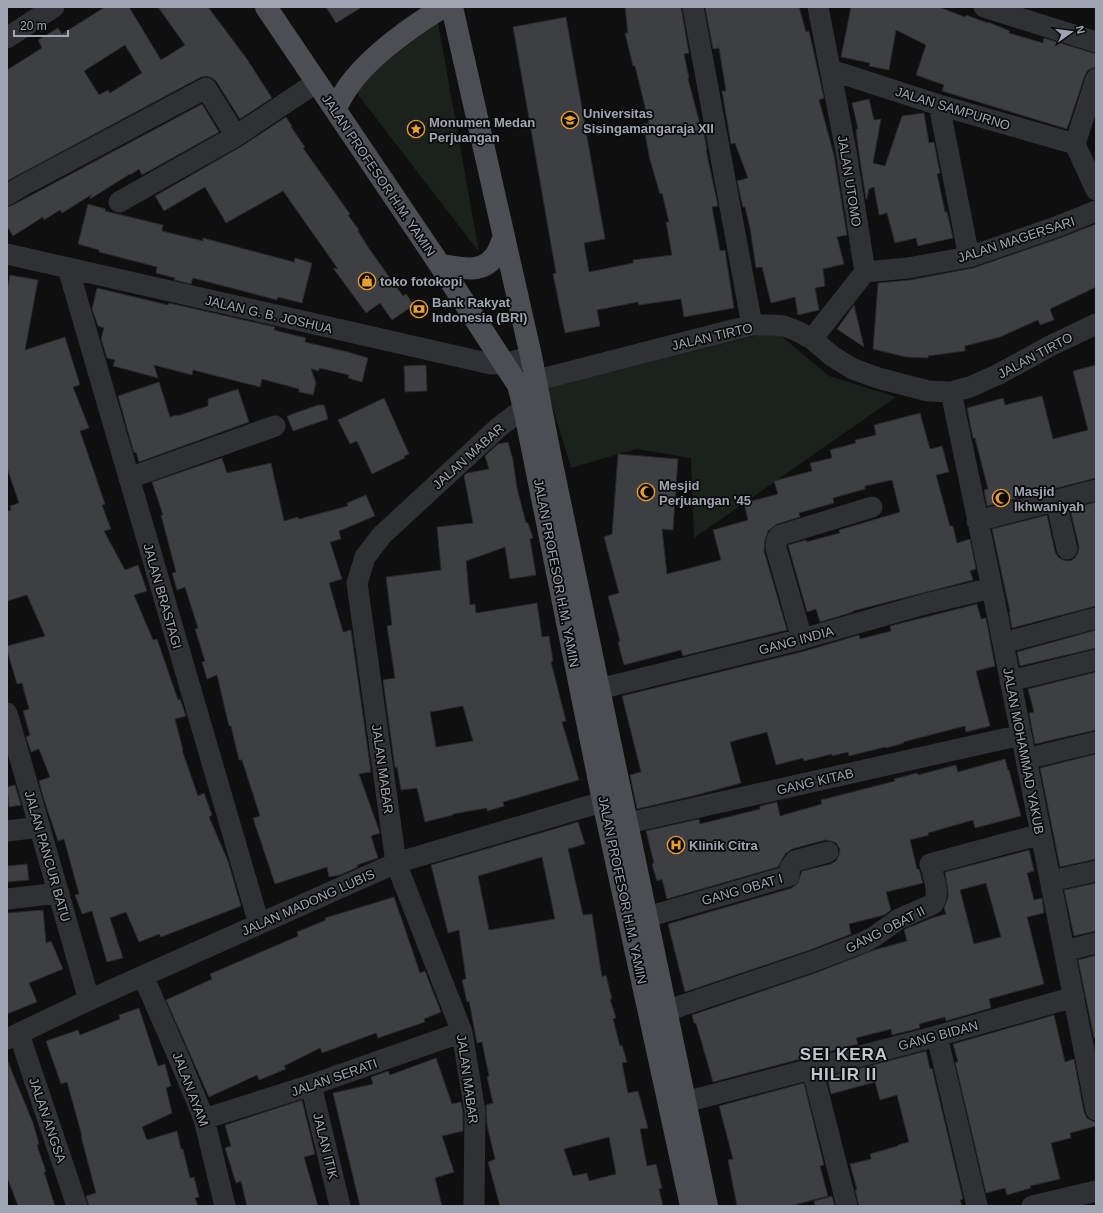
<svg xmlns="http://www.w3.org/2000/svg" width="1103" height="1213" font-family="Arial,sans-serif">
<rect width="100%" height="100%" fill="#0f0f10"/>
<path fill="#1b221c" d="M438 23 479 252 349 83Z
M775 331 829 376 896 397 694 538 691 458 636 449 571 468 547 388Z"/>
<path fill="#3e3f43" stroke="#29292c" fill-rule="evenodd" d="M105 7H129L161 60 185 45 158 7H208L247 59 272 98 240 119 216 81 212 78 207 76 201 77 7 181V70L42 48 38 40 58 28 62 34ZM125 45 142 73 110 93 108 90 99 95 84 71Z
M326 7H362L336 23Z
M625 7H681L689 53 684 54 689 78 688 79 701 128 703 127 707 150H706L718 206 712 207 720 251 725 250 734 308 684 317 681 299 639 305 638 302 597 310 600 326 565 333 553 274 556 273 513 27 566 17 605 239 584 243 589 272 633 263V260L672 255 666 222H669L662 193 660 194 650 160 643 124 649 123 635 66H633L625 33H628Z
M705 7H799L806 32 809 31 824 98 819 100 834 155 847 235 837 237 844 264 823 269 825 286 815 288 819 310 798 315 795 297 771 303 762 267 756 268 750 228 745 207H743L737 181 748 178 735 143 731 144 722 91H726L719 48 713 49Z
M851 7H939L965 17 966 15 988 23V22L1010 31 1009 33 1043 43 1044 38 1096 54V67L1088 70 1085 75 1067 129 942 91 944 85 916 75 926 45 896 30 889 70 869 66 870 63 841 57Z
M869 99 874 120 881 119 873 163 885 166 902 116 924 113 929 143 934 142 940 173 937 174 945 212H947L953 238 918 246 916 238 895 243 887 213 879 215 874 187 869 189 867 199H866L858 147 856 129H858L852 103Z
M202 104 219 132 142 175 139 169 130 175V174L90 199 91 195 62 213 60 210 44 220 43 217 13 236 7 226V207L13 205Z
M286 117 292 126 291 127 305 147 303 148 350 214 348 215 359 230 358 231 368 247 403 296 406 294 414 305 392 320 380 303 366 313 333 268 338 269 283 191 226 223 205 187 164 211 155 196 242 146Z
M88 204 106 209 105 211 163 225 162 231 203 241V238L294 262 295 258 312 263 302 303 278 297 277 300 193 278 191 284 174 280 175 278 156 273 157 267 99 252V250L78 244Z
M1096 224V287L1050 309 1054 320 1040 325 1038 320 1000 337 965 346V351L928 356V358L906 357 873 349 878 283 910 280 973 268 1060 238Z
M10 275 38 280 25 350 65 337 80 385 73 387 89 428 80 431 105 504 102 505 111 529 104 531 125 570 138 565 147 591 134 595 153 640 157 639 178 700 180 699 186 716 175 719 183 750H182L198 796 204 793 212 815 209 817 228 861 241 906 161 937 159 934 139 942 126 912 110 918 123 958 107 962 92 911 82 914 75 895 79 894 64 839 58 841 44 800 39 781 50 777 39 749 31 752 26 737 30 735 23 711 29 709 22 683 17 684 7 650V646L45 636 27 595 7 601V511L11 510 10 506 19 503 7 468V291Z
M97 288 168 305 169 303 275 327 274 330 306 338 305 342 348 352 368 358 362 382 348 378 349 375 319 368V371L311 369 316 383 313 395 299 392V389L262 379 260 387 193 370 192 375 154 365 158 378 113 366 115 360 107 358 101 339 104 328 98 326 92 309Z
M854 305 864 347 837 329Z
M426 365 427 391 405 392 404 366Z
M1096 365V478L987 506 984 490 988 489 975 438H973L967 408 1003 398 1005 405 1042 396 1053 439 1088 430 1073 371Z
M159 382 170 417 176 415 177 416 208 406V399L238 389 249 422 139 462 136 452 134 453 118 396Z
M384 398 409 454 404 456 405 458 372 474 357 441 350 444 338 420Z
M318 405H324L328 419 293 431 287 416Z
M920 413 930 449 942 446 949 472 936 475 950 526H953L957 543 970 539 976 569 970 571 973 580 853 611V612L820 622 816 609 807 612 788 545 806 540V542L840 533 839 530 900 512 892 480 865 486V489L833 498 834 503 799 513 800 517 777 524 768 531 765 540 764 551 787 630 683 656 681 650 624 665 618 642 620 641 608 596 619 593 604 537 612 534 618 454 678 459 673 530 662 529 667 574 721 560 713 530 748 520 744 503 778 494 774 481 812 471 810 463 832 458 830 450 856 443 855 440 876 435 874 425Z
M508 442 513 460 517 488 526 523H528L533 538 530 539 536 575 510 579 505 547 466 561 470 605 475 604 476 613 537 603 542 637 549 636 553 661 551 662 566 721 562 722 579 780 503 802 504 806 487 811V808L453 814V815L425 822 417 788 401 790 397 767 395 768 383 680 395 678 387 626 392 625 386 577 441 570 437 527 473 523 464 476 467 473 489 469 485 456 498 444ZM463 706 473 741 436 747 430 712Z
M222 458 227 473 271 463 284 521 298 517 299 519 348 506 347 503 366 495 375 516 339 531 341 539 330 542 342 579 329 583 343 632 351 630 371 772 359 774 380 833 371 836 378 858 357 865 358 867 340 875 329 877 327 867 275 884 253 818 260 816 242 760H239L231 726H229L217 675 207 679 202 662 205 661 195 629 198 628 185 587 177 590 172 573 176 572 161 515H163L152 482Z
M1096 502V606L1012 628 1009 612H1010L992 529 1047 515 1055 552 1058 557 1063 560 1070 561 1075 558 1078 553 1079 547 1070 509Z
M977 604 981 619 986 618 995 666 976 671 990 726 966 732 965 726 903 742 904 743 886 748 885 747 849 756 848 752 832 756V754L804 761 803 758 776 765 767 732 730 742 741 783 693 796 637 809 630 775 641 772 622 696 805 651 859 635 860 639 891 631 890 626Z
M1096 630V648L1020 666 1017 652Z
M1096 672V730L1035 744 1029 713 1034 712 1028 689Z
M1096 754V859L1060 867 1040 768Z
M1005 759 1008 770H1009L1021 816 975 828 973 820 928 833 929 835 910 840 917 869H919L923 883 886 892 891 910 884 915 849 924 851 934 810 950 685 992 668 924 792 888 798 883 802 871 831 864 836 861 839 855 840 849 836 843 831 841 825 840 792 849 785 854 778 867 667 899 662 879 657 881 652 864 654 863 646 831 699 819 700 824 760 809V806L777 802 780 816 822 804 821 800 895 781 894 779 917 773 918 775 956 765 958 772Z
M15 785 21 805 9 807 7 787Z
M578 822 585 844 568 849 583 915 592 914 602 977 606 975 612 999H610L616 1018 613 1019 620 1046 622 1045 627 1062 622 1063 628 1093 638 1091 648 1128 640 1129 647 1166 656 1164 662 1188 659 1189 663 1206H500L488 1162 495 1159 487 1125 486 1105 493 1103 487 1077 489 1076 482 1042 477 1043 469 1001 467 1002 462 980 466 979 459 930 448 933 431 865ZM542 857 555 919 489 930 478 876ZM609 1137 616 1174 589 1181 587 1173 573 1176 564 1149Z
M1029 850 1034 871 1027 873 1034 900 1042 898 1044 913 1027 917 1044 984 989 999 991 1008 946 1021 945 1017 919 1024 920 1028 892 1035 891 1029 856 1038 858 1044 713 1082 696 1023H694L692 1015 818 972 874 950 907 941 904 930 905 929 932 918 946 914 944 908 948 897V890L945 872ZM986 883 1001 937 974 944 960 890Z
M27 864 29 880 7 882V866Z
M1096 883V931L1074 936 1064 890Z
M394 897 420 973 425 971 441 1012 424 1019 425 1022 378 1038 376 1033 322 1053 320 1048 284 1066 286 1069 259 1080 257 1075 209 1097 166 1000 212 979 210 974 298 936 297 932 326 920 325 918Z
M43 910 46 943 51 941 63 969 29 983 37 1002 7 1014V913Z
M1096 955V1037L1094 1038 1078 960Z
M139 1008 158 1066 165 1064 171 1086 166 1088 172 1113 142 1127 147 1140 177 1131 181 1149H183L190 1178 194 1177 199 1197 195 1198 198 1206H89L86 1196 96 1193 81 1136H82L67 1082 61 1084 46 1041 78 1030 80 1035 120 1019 119 1015Z
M1054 1015 1065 1062 1074 1059 1084 1112 1087 1118 1092 1121 1096 1122V1126L1070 1133 1071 1138 1051 1143 1060 1179 1030 1186 1031 1188 1007 1195 1005 1188 986 1193 955 1062H958L953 1044Z
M926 1051 930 1069 932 1068 963 1199 960 1200 962 1206H859L855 1190H857L850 1164 871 1159 870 1154 898 1146V1145L909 1142 897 1095 880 1100 875 1082 831 1094 827 1077Z
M436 1058 452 1104 461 1102 463 1113V1131L442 1136 454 1172 435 1178 442 1206H360L333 1093 373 1084 371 1077 388 1071 390 1075Z
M8 1062 33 1123 39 1144 37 1145 46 1172H44L55 1206H18L7 1177Z
M804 1083 824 1165 820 1166 828 1196 791 1206H737L728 1160 733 1159 719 1106Z
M302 1100 315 1154 304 1157 318 1206H247L241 1181 236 1183 225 1148 231 1146 225 1125Z
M832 1196 835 1206H815L814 1201Z"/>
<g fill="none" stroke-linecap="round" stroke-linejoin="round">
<path stroke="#303135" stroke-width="21" d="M693 7 752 325
M984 7 1096 42
M7 38 54 7
M831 70 939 105 1075 144
M1096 79 1075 144 1096 190
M939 105 969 257
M7 195 20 187 206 88 236 136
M119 202 236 136 317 82
M7 254 491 364H505L531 356
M68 268 259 924
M865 272 908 268 969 257 1056 227 1096 211
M812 339 865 272 846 151 818 7
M518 385 752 325H771L784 326 797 331 812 339 832 356 853 369 878 378 928 391 951 392 970 387 999 374 1050 346 1096 324
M951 392 992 588 1096 1110
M129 478 275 426
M1056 501 1067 549
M977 521 1096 490
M802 639 776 548C776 542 776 538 781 535L872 507
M1003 643 1096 618
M1010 681 1096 660
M599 689 802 639 925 604 992 588
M7 713 89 1000
M1026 759 1096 742
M610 827 1021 735
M7 831 40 827
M1051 881 1096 871
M7 899 59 893
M647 917 789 876 790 868 795 861 828 852
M1064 951 1096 943
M143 976 181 1063 204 1119 225 1206
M666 1011 814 961 864 942 875 936 899 919 933 904C941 893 933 876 930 864L1041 834
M19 1034 77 1206
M937 1036 977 1206
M7 1039 89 1000 396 863 619 797
M812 1068 847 1206
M311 1085 340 1206
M685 1102 937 1036 1074 997
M204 1119 311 1085 462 1032
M474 1206 475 1112 462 1032 396 863 357 583 365 557 382 535 499 427 524 408 539 402
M1032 1206 1096 1191"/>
<path stroke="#4c4e54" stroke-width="22" d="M266 7 440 265 518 385 524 408 603 801 691 1206
M452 7 531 356 551 459 707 1206
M335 109C339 102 343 94 348 87 369 56 411 27 443 7
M440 265C458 267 481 275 494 257 499 252 501 243 504 237"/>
</g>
<defs>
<symbol id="university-ring" viewBox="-11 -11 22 22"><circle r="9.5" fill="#0a0a0b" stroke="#ea9e2d" stroke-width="1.5"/><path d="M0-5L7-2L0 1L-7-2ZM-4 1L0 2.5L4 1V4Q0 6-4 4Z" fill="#ea9e2d"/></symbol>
<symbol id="sight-ring" viewBox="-11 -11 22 22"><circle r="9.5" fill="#0a0a0b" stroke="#ea9e2d" stroke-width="1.5"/><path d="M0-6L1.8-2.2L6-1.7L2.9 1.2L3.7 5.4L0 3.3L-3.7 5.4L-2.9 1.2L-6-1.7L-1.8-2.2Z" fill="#ea9e2d"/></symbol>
<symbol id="shop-ring" viewBox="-11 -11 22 22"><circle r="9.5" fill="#0a0a0b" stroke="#ea9e2d" stroke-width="1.5"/><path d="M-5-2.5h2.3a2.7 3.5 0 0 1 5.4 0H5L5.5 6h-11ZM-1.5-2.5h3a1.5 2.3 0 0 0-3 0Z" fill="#ea9e2d"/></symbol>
<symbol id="bank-ring" viewBox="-11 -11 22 22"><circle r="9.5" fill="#0a0a0b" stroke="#ea9e2d" stroke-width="1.5"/><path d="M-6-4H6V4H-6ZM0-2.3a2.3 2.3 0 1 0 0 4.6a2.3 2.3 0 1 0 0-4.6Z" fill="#ea9e2d"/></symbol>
<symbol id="mosque-ring" viewBox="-11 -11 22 22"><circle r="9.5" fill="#0a0a0b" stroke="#ea9e2d" stroke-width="1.5"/><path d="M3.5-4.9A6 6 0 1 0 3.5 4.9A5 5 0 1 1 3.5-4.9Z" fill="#ea9e2d"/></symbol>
<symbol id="hospital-ring" viewBox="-11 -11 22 22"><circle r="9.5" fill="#0a0a0b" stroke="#ea9e2d" stroke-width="1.5"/><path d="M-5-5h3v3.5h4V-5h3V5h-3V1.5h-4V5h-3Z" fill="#ea9e2d"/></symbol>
</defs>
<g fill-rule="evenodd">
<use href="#university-ring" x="560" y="110" width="20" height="20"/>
<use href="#sight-ring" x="406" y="119" width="20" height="20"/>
<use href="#shop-ring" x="357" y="271" width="20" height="20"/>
<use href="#bank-ring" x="409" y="299" width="20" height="20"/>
<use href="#mosque-ring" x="636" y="482" width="20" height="20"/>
<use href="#mosque-ring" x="991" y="488" width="20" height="20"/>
<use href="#hospital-ring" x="666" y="835" width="20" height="20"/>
</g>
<g text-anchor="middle" stroke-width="3.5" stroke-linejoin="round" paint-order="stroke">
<g font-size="13" fill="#a0a6b1" stroke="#0a0a0b">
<text transform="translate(953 108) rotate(17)" y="5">JALAN SAMPURNO</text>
<text transform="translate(379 175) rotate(56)" y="5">JALAN PROFESOR H.M. YAMIN</text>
<text transform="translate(850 181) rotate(81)" y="5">JALAN UTOMO</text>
<text transform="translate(1016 239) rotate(-18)" y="5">JALAN MAGERSARI</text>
<text transform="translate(269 314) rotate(13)" y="5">JALAN G. B. JOSHUA</text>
<text transform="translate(712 336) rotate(-13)" y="5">JALAN TIRTO</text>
<text transform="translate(1035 355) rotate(-28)" y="5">JALAN TIRTO</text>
<text transform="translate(468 456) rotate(-42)" y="5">JALAN MABAR</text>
<text transform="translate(557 573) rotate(79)" y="5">JALAN PROFESOR H.M. YAMIN</text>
<text transform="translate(163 596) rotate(74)" y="5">JALAN BRASTAGI</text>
<text transform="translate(796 640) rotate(-15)" y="5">GANG INDIA</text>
<text transform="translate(1024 751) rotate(79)" y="5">JALAN MOHAMMAD YAKUB</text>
<text transform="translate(383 769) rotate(82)" y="5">JALAN MABAR</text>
<text transform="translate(815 781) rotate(-13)" y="5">GANG KITAB</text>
<text transform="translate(48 856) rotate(74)" y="5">JALAN PANCUR BATU</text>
<text transform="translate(742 889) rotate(-16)" y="5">GANG OBAT I</text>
<text transform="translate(623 890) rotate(78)" y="5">JALAN PROFESOR H.M. YAMIN</text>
<text transform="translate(308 902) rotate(-24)" y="5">JALAN MADONG LUBIS</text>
<text transform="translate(885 929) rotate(-27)" y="5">GANG OBAT II</text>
<text transform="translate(938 1035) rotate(-15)" y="5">GANG BIDAN</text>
<text transform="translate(334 1077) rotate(-19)" y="5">JALAN SERATI</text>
<text transform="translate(468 1079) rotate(82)" y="5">JALAN MABAR</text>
<text transform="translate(191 1089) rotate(69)" y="5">JALAN AYAM</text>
<text transform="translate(48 1120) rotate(71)" y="5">JALAN ANGSA</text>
<text transform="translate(326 1146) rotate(76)" y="5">JALAN ITIK</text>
</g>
<g font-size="13" font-weight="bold" fill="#a0a6b1" stroke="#0a0a0b" text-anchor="start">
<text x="583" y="118">Universitas<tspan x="583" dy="15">Sisingamangaraja XII</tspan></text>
<text x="429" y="127">Monumen Medan<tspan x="429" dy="15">Perjuangan</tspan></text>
<text x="380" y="286">toko fotokopi</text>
<text x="432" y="307">Bank Rakyat<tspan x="432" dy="15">Indonesia (BRI)</tspan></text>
<text x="659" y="490">Mesjid<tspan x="659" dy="15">Perjuangan '45</tspan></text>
<text x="1014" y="496">Masjid<tspan x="1014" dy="15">Ikhwaniyah</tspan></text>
<text x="689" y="850">Klinik Citra</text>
</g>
<g font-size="17" font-weight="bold" letter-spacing="1" fill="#c1c5cd" stroke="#0a0a0b">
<text x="844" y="1060">SEI KERA<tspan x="844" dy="20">HILIR II</tspan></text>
</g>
</g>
<rect width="1103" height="1213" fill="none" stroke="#a0a6b1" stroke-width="16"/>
<g transform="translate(1071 32) rotate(76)" stroke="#0a0a0b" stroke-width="3" paint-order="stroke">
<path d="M0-3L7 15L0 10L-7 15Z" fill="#a0a6b1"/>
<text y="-6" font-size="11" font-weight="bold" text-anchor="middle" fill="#a0a6b1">N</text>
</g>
<path d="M14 30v6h54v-6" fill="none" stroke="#a0a6b1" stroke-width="2"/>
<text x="20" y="30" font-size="12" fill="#a0a6b1" stroke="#0a0a0b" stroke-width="3" paint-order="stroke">20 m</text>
</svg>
